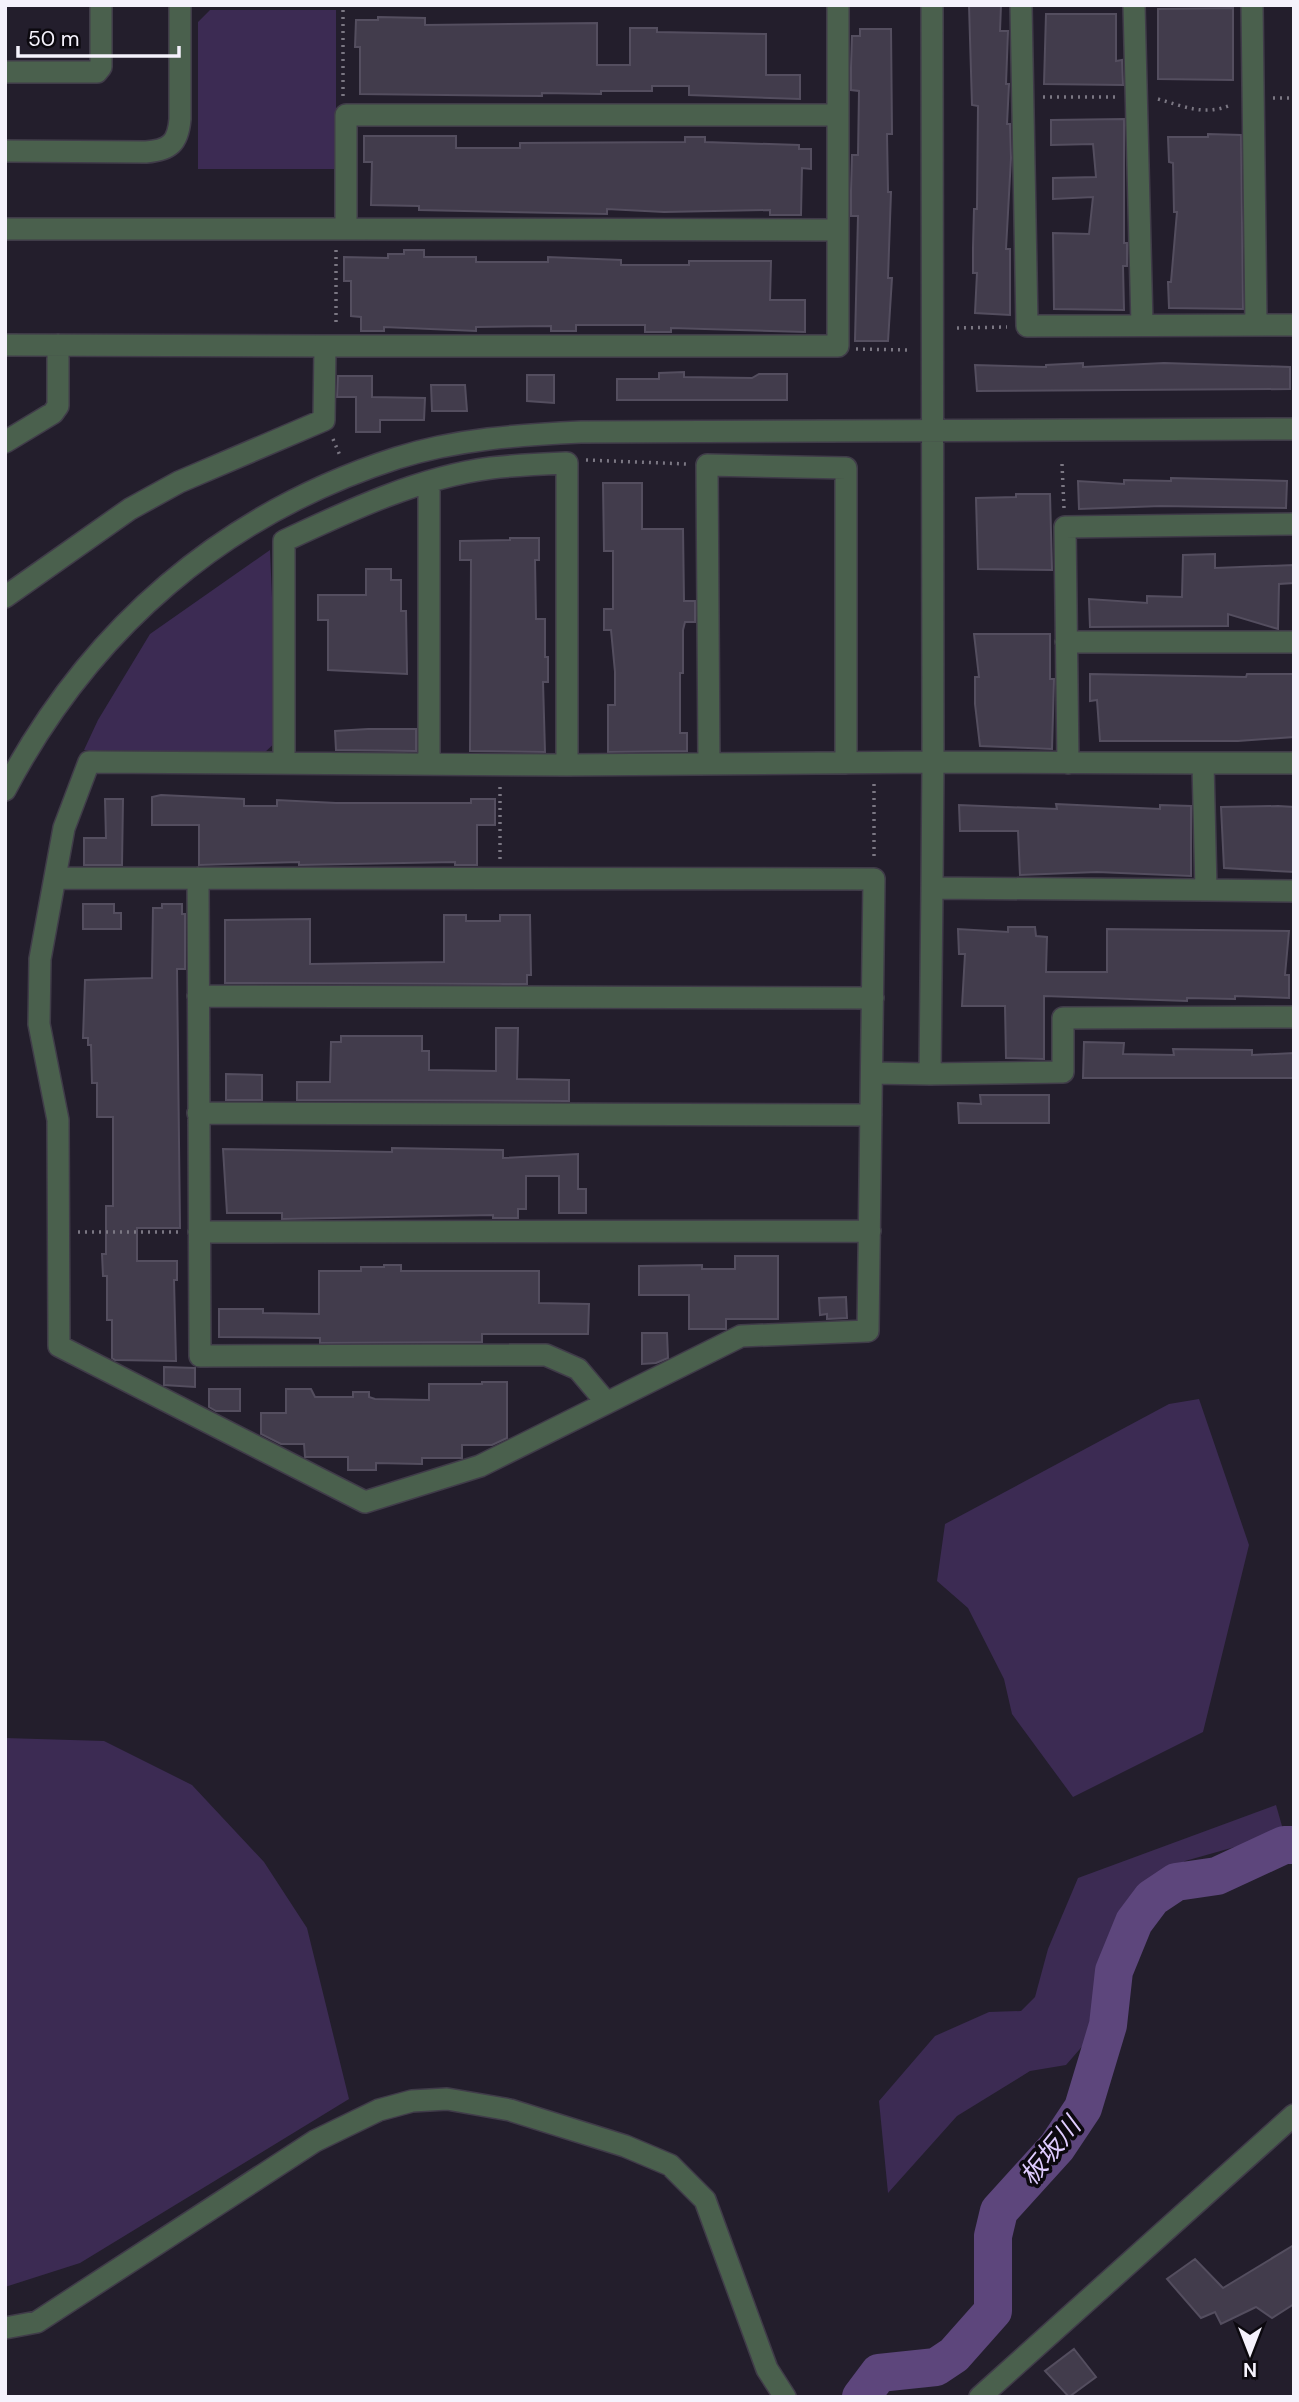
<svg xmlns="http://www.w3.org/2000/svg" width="1299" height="2402" font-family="'DM Sans','Noto Sans JP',sans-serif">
<rect width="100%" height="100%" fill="#231e2c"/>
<path fill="#3c2b53" d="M210 10H336V169H198V22Z
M270 550 278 740 264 753 84 750 98 720 150 634Z
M1199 1399 1249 1545 1203 1732 1073 1797 1012 1714 1004 1679 968 1608 937 1581 945 1524 1169 1404Z
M5 1738 104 1741 192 1785 264 1862 307 1928 349 2099 80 2263 5 2287Z
M1276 1805 1284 1833 1185 1861 1133 1896 1086 2042 1066 2065 1030 2071 957 2116 888 2193 879 2101 935 2036 989 2012 1021 2011 1035 1997 1048 1949 1078 1878Z"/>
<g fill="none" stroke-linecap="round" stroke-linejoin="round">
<path stroke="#5d467c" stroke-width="38" d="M861 2397 879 2373 936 2367 954 2355 993 2311V2236L999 2211 1057 2147 1083 2108 1108 2025 1114 1971 1134 1922 1152 1898 1176 1882 1217 1876 1284 1845H1294"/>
</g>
<path fill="#423c4c" stroke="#544e5f" stroke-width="2" d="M969 5H1001L1000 31H1008L1006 84H1009L1007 124H1010L1011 158 1006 249H1010V315L975 313 977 273H973V248L974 209H977L978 106 972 105Z
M1233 8V80L1158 79V9Z
M1046 14H1116V61L1122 60 1123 85 1044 84Z
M378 17 425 18V25L597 23V65H630V28H657V32L766 34V75H800V99L689 95V86H652V91H601V94L542 93V96L360 94V47H355L356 20H378Z
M860 29H891L892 134H887L888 192H891L888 278H892L888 341H855L858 216H851V191L852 155H858L859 91 851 90V67L852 36H860Z
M1124 119V243H1127V266H1123L1124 310 1054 309 1053 233 1089 234 1093 197 1053 199V178L1096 177 1093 144 1051 145V120Z
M1208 134 1241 135 1243 309 1169 308 1168 282H1171L1177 212H1174L1173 163 1169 162 1168 137H1208Z
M364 136H456V148H520V143L685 142V137H705V142L799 145V149H811V169L802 168 801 215H770V210L664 212 607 209V214L419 210V206L371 205 372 162H364Z
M404 250H424V257H476V262H548V257L621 260V265H689V261H771L770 300H805V332L671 328V332H645V325H576V331H551V326L476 327V331L384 327V331H361V317L351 316V281H344V257L388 258V254H404Z
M1083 363V367L1164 363 1290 367V389L977 391 975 365 1046 367V365Z
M684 372V377L752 378 759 374H787V400H617V379H659V373Z
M527 375H554V403L527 401Z
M338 376H372V397L425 398 424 420H380V432H356V397H337Z
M431 385H465L467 411H432Z
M1171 478 1287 481 1286 508 1161 506 1079 509 1078 481 1124 484V480L1171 481Z
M603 483H642V529H683L684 601H695V622H685L683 630V673H680V733H687V751L608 752V705H615V672L611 630H604V609H613V551H604Z
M1016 494H1050L1052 570 978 569 976 498 1016 497Z
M510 538H539V560H535L536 619H545V657H548V682H543L545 752 470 751 471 560H460V541L510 540Z
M1215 554V568L1294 565V583L1279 584 1278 629 1228 614V626L1090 627 1089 599 1147 603V596L1182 597 1183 555Z
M366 569H391V580H401V611H406L407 674 328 670V620H318V595H366Z
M974 634H1050V679H1054L1052 749 980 746 975 704V677H979Z
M1090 674 1246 677 1247 674H1294V737L1238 741H1100L1097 700 1090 701Z
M368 729H416V751L336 750 335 731Z
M161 795 244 799V806H277V800L336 803H471V799H495V825H477V865H455V862L299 865V862L199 865V825H152V797Z
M105 799H123L122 865H84V838H106Z
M1056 804 1160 809V805L1191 806V876L1097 872 1020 875 1018 831H960L959 805 1057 809Z
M1278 806 1294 807V872L1224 868 1221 807Z
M83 904H114V913H121V929H83Z
M162 904H182V914H185V969H177L180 1228H137V1261H177V1280H174L176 1361 115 1360 112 1358V1320H107V1276H103L102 1254H106V1206H113V1117H97V1083H92L91 1045H88V1038H83L85 980 152 978 153 908H162Z
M444 915H466V921H500V915H530L531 975H527V984L225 983V920L310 919V964L444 962Z
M1008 927H1035L1036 936 1047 937 1046 972H1107V929L1289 931 1285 975H1289V998L1235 996V999L1187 998V1001L1044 996V1059L1006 1058 1005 1006H962L965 954H959L958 929 1008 932Z
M496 1028H518L517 1079 569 1080V1101L297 1100V1082H330L331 1042H341V1036H422V1051H429V1070L496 1071Z
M1084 1042 1124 1043 1123 1054 1174 1055 1173 1049 1252 1050V1055L1294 1053V1078H1083Z
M226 1074 262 1075V1100H226Z
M980 1095H1049V1123H959L958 1103 981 1104Z
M392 1148 503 1150V1158L578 1154V1189H586V1213H559V1176H526V1209H518V1218H493V1215L282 1219V1213H227L223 1149 392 1152Z
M735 1256H778V1319H726V1329H689V1295H639V1266L702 1265V1269H735Z
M384 1265H401V1271H539V1303L589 1304 588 1334H482V1342L320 1343V1338L219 1337V1309H263V1313L319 1314V1271H361V1267H384Z
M846 1297 847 1318 827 1319V1314L820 1315 819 1298Z
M642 1333H667L668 1358 656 1363 642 1364Z
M164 1367 195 1368V1387L164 1385Z
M482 1382H507V1438L492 1445H462V1458H422V1464L376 1463V1470H348V1457H305L304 1444H281L261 1434V1413H286V1389H311L315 1397H353V1392H369V1397L375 1399 429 1400V1384H482Z
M209 1389H240V1411H216L209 1407Z
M1294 2245V2304L1272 2318 1256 2307 1221 2324 1215 2312 1201 2318 1167 2279 1195 2259 1223 2288Z
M1074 2349 1096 2377 1069 2397 1045 2371Z"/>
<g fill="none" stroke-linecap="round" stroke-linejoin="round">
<defs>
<path id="minor" d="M1021 5 1027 326 1294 325
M1134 5 1142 325
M1252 5 1256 325
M5 72H97L101 67V5
M5 151 146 152C170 150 178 143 180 119V5
M5 229H346
M838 230 346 229V115H838
M5 345 325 346
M5 442 53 413 58 406V345
M429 483V763
M5 597 130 509 179 482 324 420 325 346H838V5
M1066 642H1294
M284 763V541C348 511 420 477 491 468 516 465 542 464 567 463V765
M1068 763 1065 527 1294 524
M1294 763H1203L1206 890 1294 891
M709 764 707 465 846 468V763
M5 790C90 629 223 514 397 458 457 439 519 435 581 432L1294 429
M57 878 874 879 868 1331 741 1336 480 1466 365 1502 59 1346 58 1120 39 1024 40 959 64 828 89 762 567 765 933 762 932 5
M198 878 200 1356 546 1355 578 1369 606 1402
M932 888 933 762 1203 763
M1206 890 932 888 930 1074 1063 1072V1018L1294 1017
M198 996 873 998
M872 1073 930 1074
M198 1113 871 1115
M199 1232 870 1231
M5 2328 37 2322 315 2141 379 2110 412 2101 447 2099 510 2110 625 2146 670 2165 705 2200 767 2369 785 2397
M980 2397 1294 2115"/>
</defs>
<use href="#minor" stroke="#403c49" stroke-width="24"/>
<path stroke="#7b7783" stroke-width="3.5" stroke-dasharray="2 5" stroke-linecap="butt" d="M343 96V5
M1043 97H1116
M1273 98H1294
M1158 99C1186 107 1204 116 1231 105
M336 250V326
M957 328 1007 327
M856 349 909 350
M333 439 341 458
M586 460 687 464
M1062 464 1064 508
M874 784V860
M500 859V786
M78 1232H179"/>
<use href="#minor" stroke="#4a604d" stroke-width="21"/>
</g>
<g text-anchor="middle" stroke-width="7" stroke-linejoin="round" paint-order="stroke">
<g font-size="26" font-style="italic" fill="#dfccff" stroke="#0c090f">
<text transform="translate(1050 2151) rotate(-51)" y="9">板坂川</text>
</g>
</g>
<rect width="1299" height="2402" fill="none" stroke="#f5f2fc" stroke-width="14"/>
<g transform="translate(1250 2353) rotate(180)" stroke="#0c090f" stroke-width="5" paint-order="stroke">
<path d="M0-5L12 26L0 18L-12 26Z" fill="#f5f2fc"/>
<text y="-10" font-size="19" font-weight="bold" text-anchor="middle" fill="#f5f2fc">N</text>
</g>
<path d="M18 46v10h161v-10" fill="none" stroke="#f5f2fc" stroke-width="3.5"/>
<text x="28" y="46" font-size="21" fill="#f5f2fc" stroke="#0c090f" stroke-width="5" paint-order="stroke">50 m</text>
</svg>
